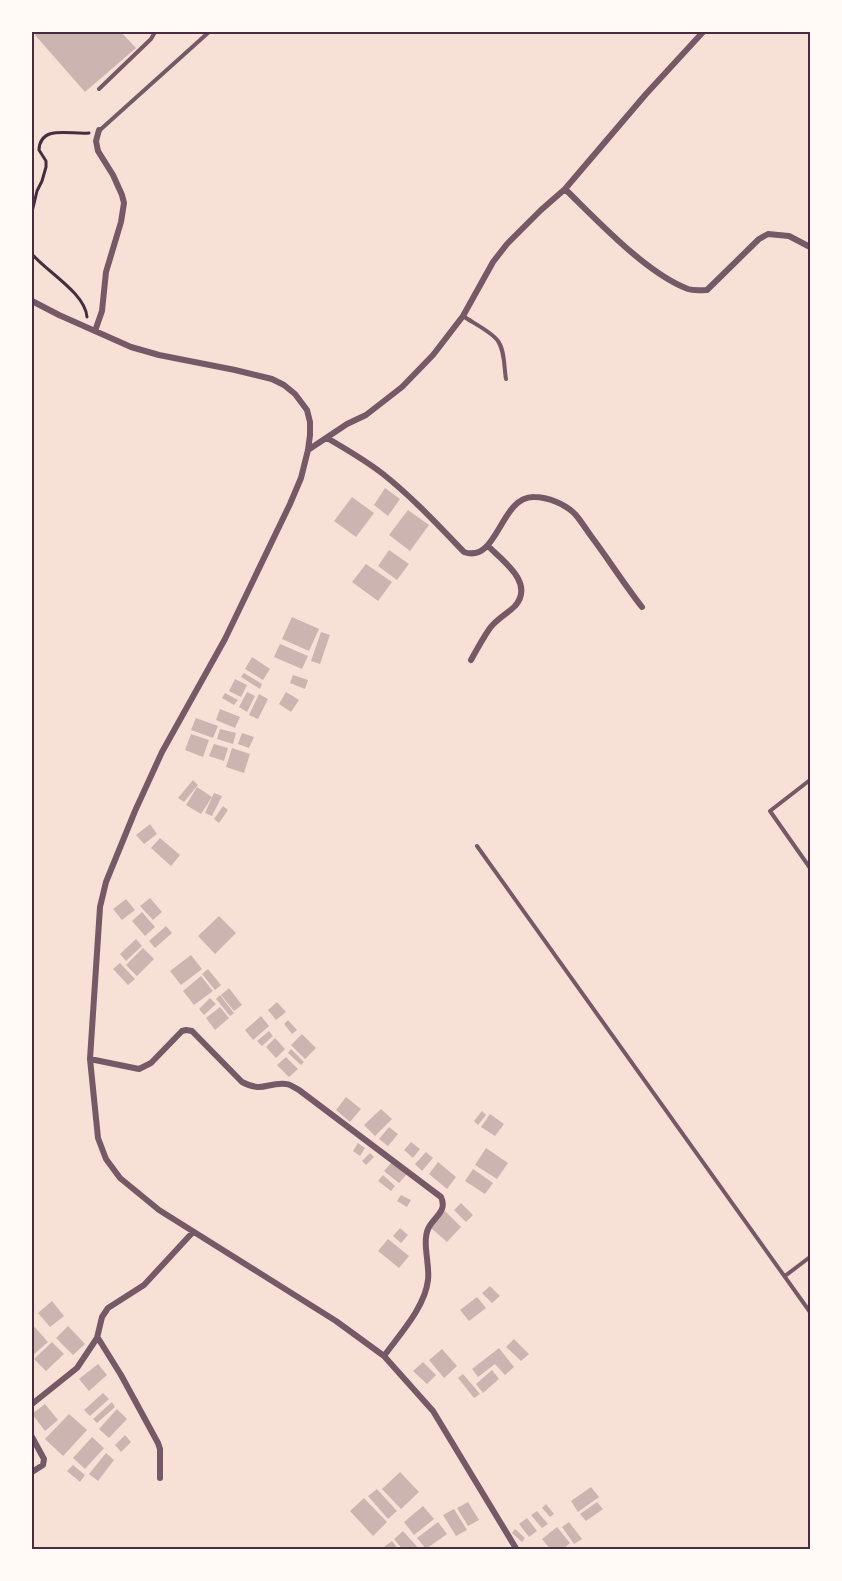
<svg xmlns="http://www.w3.org/2000/svg" width="842" height="1581" font-family="'Public Sans',sans-serif">
<rect width="100%" height="100%" fill="#f7e1d7"/>
<path fill="#ccb4b1" d="M39 32H121L136 48 85 92 35 35Z
M385 488 400 499 388 516 374 505Z
M352 497 374 513 356 537 334 521Z
M408 510 429 525 410 551 389 535Z
M389 550 409 564 397 580 378 566Z
M366 564 392 582 378 601 352 582Z
M292 617 319 629 309 651 282 639Z
M321 632 330 635 320 664 311 661Z
M280 644 308 656 302 669 274 657Z
M252 657 270 669 263 680 245 669Z
M244 673 262 684 260 689 241 677Z
M293 675 308 680 305 689 290 683Z
M235 679 247 685 241 697 229 691Z
M247 692 255 696 247 712 239 707Z
M286 692 299 700 291 712 279 704Z
M225 693 238 700 234 705 222 698Z
M259 694 268 699 258 719 249 715Z
M220 709 240 717 235 728 216 720Z
M196 718 218 726 213 738 191 730Z
M220 729 236 733 233 744 217 739Z
M242 733 254 737 249 748 238 744Z
M191 734 209 740 203 757 185 750Z
M214 744 228 748 224 761 209 756Z
M232 748 250 754 244 773 226 767Z
M193 780 198 785 184 802 178 798Z
M197 787 212 797 201 814 186 805Z
M214 793 222 796 212 816 205 813Z
M223 806 228 810 219 823 214 819Z
M150 824 157 834 144 844 136 835Z
M160 838 180 855 171 866 151 848Z
M150 898 162 912 153 920 140 906Z
M126 899 135 910 122 920 113 909Z
M142 912 155 927 145 936 132 921Z
M219 916 236 933 215 954 198 936Z
M166 926 172 933 155 948 149 941Z
M136 939 142 946 126 961 120 954Z
M143 948 154 959 137 976 126 965Z
M191 955 202 969 181 985 170 971Z
M120 963 135 979 128 985 113 969Z
M208 969 221 985 215 990 202 974Z
M201 976 213 991 194 1005 183 991Z
M229 988 242 1005 234 1011 221 995Z
M220 995 234 1013 230 1016 216 999Z
M210 998 216 1004 204 1015 199 1009Z
M277 1002 286 1012 276 1020 268 1010Z
M220 1007 229 1018 215 1030 206 1018Z
M261 1016 269 1026 253 1040 245 1030Z
M288 1020 297 1030 292 1034 284 1024Z
M269 1031 273 1036 262 1046 257 1041Z
M302 1034 316 1048 305 1059 291 1045Z
M275 1038 285 1049 276 1058 266 1047Z
M291 1049 304 1062 301 1065 288 1053Z
M286 1057 298 1069 289 1077 277 1065Z
M346 1097 361 1109 350 1122 336 1110Z
M381 1109 392 1119 375 1136 364 1125Z
M482 1111 486 1115 478 1125 474 1121Z
M490 1114 504 1124 495 1136 481 1127Z
M389 1127 398 1134 388 1146 379 1139Z
M411 1142 420 1149 413 1158 404 1150Z
M358 1143 365 1148 360 1156 353 1151Z
M486 1148 508 1163 497 1179 475 1165Z
M426 1152 433 1158 422 1171 415 1164Z
M370 1153 374 1157 366 1165 362 1161Z
M392 1162 407 1174 399 1183 384 1171Z
M438 1162 456 1177 447 1189 429 1174Z
M473 1169 493 1183 485 1194 465 1181Z
M383 1175 395 1186 391 1191 378 1181Z
M401 1195 411 1200 407 1207 397 1201Z
M461 1203 473 1215 466 1222 454 1210Z
M445 1211 461 1227 447 1242 430 1227Z
M400 1228 408 1235 401 1243 393 1236Z
M388 1239 409 1256 399 1268 378 1251Z
M490 1286 500 1296 492 1303 482 1293Z
M477 1297 486 1308 469 1321 460 1310Z
M52 1301 64 1316 50 1327 38 1313Z
M32 1324 48 1342 32 1356Z
M68 1326 85 1344 73 1355 56 1338Z
M514 1339 529 1354 521 1361 506 1347Z
M52 1342 64 1354 46 1371 34 1359Z
M499 1348 514 1367 505 1375 495 1364 478 1377 472 1369Z
M442 1349 457 1366 444 1378 429 1360Z
M423 1362 436 1375 427 1384 413 1371Z
M98 1364 107 1375 89 1391 79 1379Z
M492 1370 499 1379 483 1393 476 1384Z
M463 1374 480 1394 474 1398 458 1378Z
M103 1393 109 1399 90 1416 84 1410Z
M112 1402 115 1407 97 1423 93 1419Z
M45 1404 58 1420 45 1431 32 1414Z
M117 1409 127 1419 109 1438 99 1429Z
M69 1414 87 1430 63 1456 45 1439Z
M125 1435 131 1442 121 1452 115 1445Z
M92 1437 104 1448 85 1469 73 1458Z
M106 1453 114 1460 98 1481 89 1474Z
M73 1465 85 1475 80 1482 67 1471Z
M400 1472 419 1492 401 1509 382 1489Z
M591 1487 599 1497 578 1512 571 1501Z
M377 1489 397 1511 388 1519 368 1496Z
M364 1498 387 1522 373 1536 350 1511Z
M468 1502 479 1520 468 1526 457 1508Z
M597 1502 603 1509 586 1521 580 1514Z
M546 1504 554 1514 550 1517 542 1508Z
M423 1506 434 1519 414 1535 404 1522Z
M454 1509 467 1530 456 1536 443 1515Z
M537 1511 548 1524 542 1528 531 1515Z
M527 1518 537 1531 529 1537 519 1524Z
M438 1522 447 1534 426 1549 417 1538Z
M569 1522 582 1539 574 1544 562 1527Z
M557 1527 570 1543 562 1550H551L542 1539Z
M515 1529 525 1538 522 1542 512 1533Z
M403 1531 420 1550H403L394 1539Z
M392 1541 399 1550H386L384 1547Z"/>
<g fill="none" stroke-linecap="round" stroke-linejoin="round">
<path stroke="#4a2c40" stroke-width="3" d="M32 212 37 191 42 181 46 167V161L39 150C40 124 71 135 89 133
M32 254C47 272 85 293 87 317"/>
<path stroke="#755966" stroke-width="4" d="M99 89 151 39 155 32
M100 130 209 32
M463 316C473 323 492 332 498 341 505 351 504 368 506 379
M810 780 770 811 810 868
M477 846 810 1312
M785 1276 810 1257"/>
<path stroke="#755966" stroke-width="6" d="M565 189C598 221 646 273 688 289 694 291 700 290 707 290L759 239 768 234 789 236 810 247
M32 301 59 315 131 347 159 355 235 370 272 379 284 385 295 394 307 410 310 422V435L308 450 301 478 290 504 225 639 162 752 135 811 106 882 100 907 90 1059 98 1138 106 1159 120 1178 159 1210 336 1321 384 1356 433 1411 517 1550
M95 331 102 311 106 272 121 222 124 203 122 195 113 175 98 151 96 141 99 130
M327 438C346 449 365 460 383 474 412 497 438 525 464 552 498 564 500 496 534 497 548 497 565 504 575 514 581 521 586 529 591 536 609 560 624 584 642 607
M308 450 347 424 366 415 402 387 433 355 463 316 493 262 507 244 541 210 565 189 646 94 703 32
M471 660C477 649 483 638 490 628 497 619 507 614 515 606 535 583 503 561 488 546
M90 1059 139 1069 151 1063 182 1031 186 1030 192 1031 242 1082C263 1093 267 1082 286 1084 290 1084 295 1088 299 1090L441 1197C448 1212 433 1217 428 1229 422 1243 430 1265 428 1280 425 1307 400 1334 384 1356
M98 1338 121 1375 158 1443 160 1449V1478
M32 1404 77 1368 97 1338 102 1317 108 1308 144 1285 193 1232
M32 1437 44 1459 43 1465 32 1472"/>
</g>
<rect width="842" height="1581" fill="none" stroke="#fffaf5" stroke-width="66"/>
<rect x="33" y="33" width="776" height="1515" fill="none" stroke="#4a2c40" stroke-width="2"/>
</svg>
